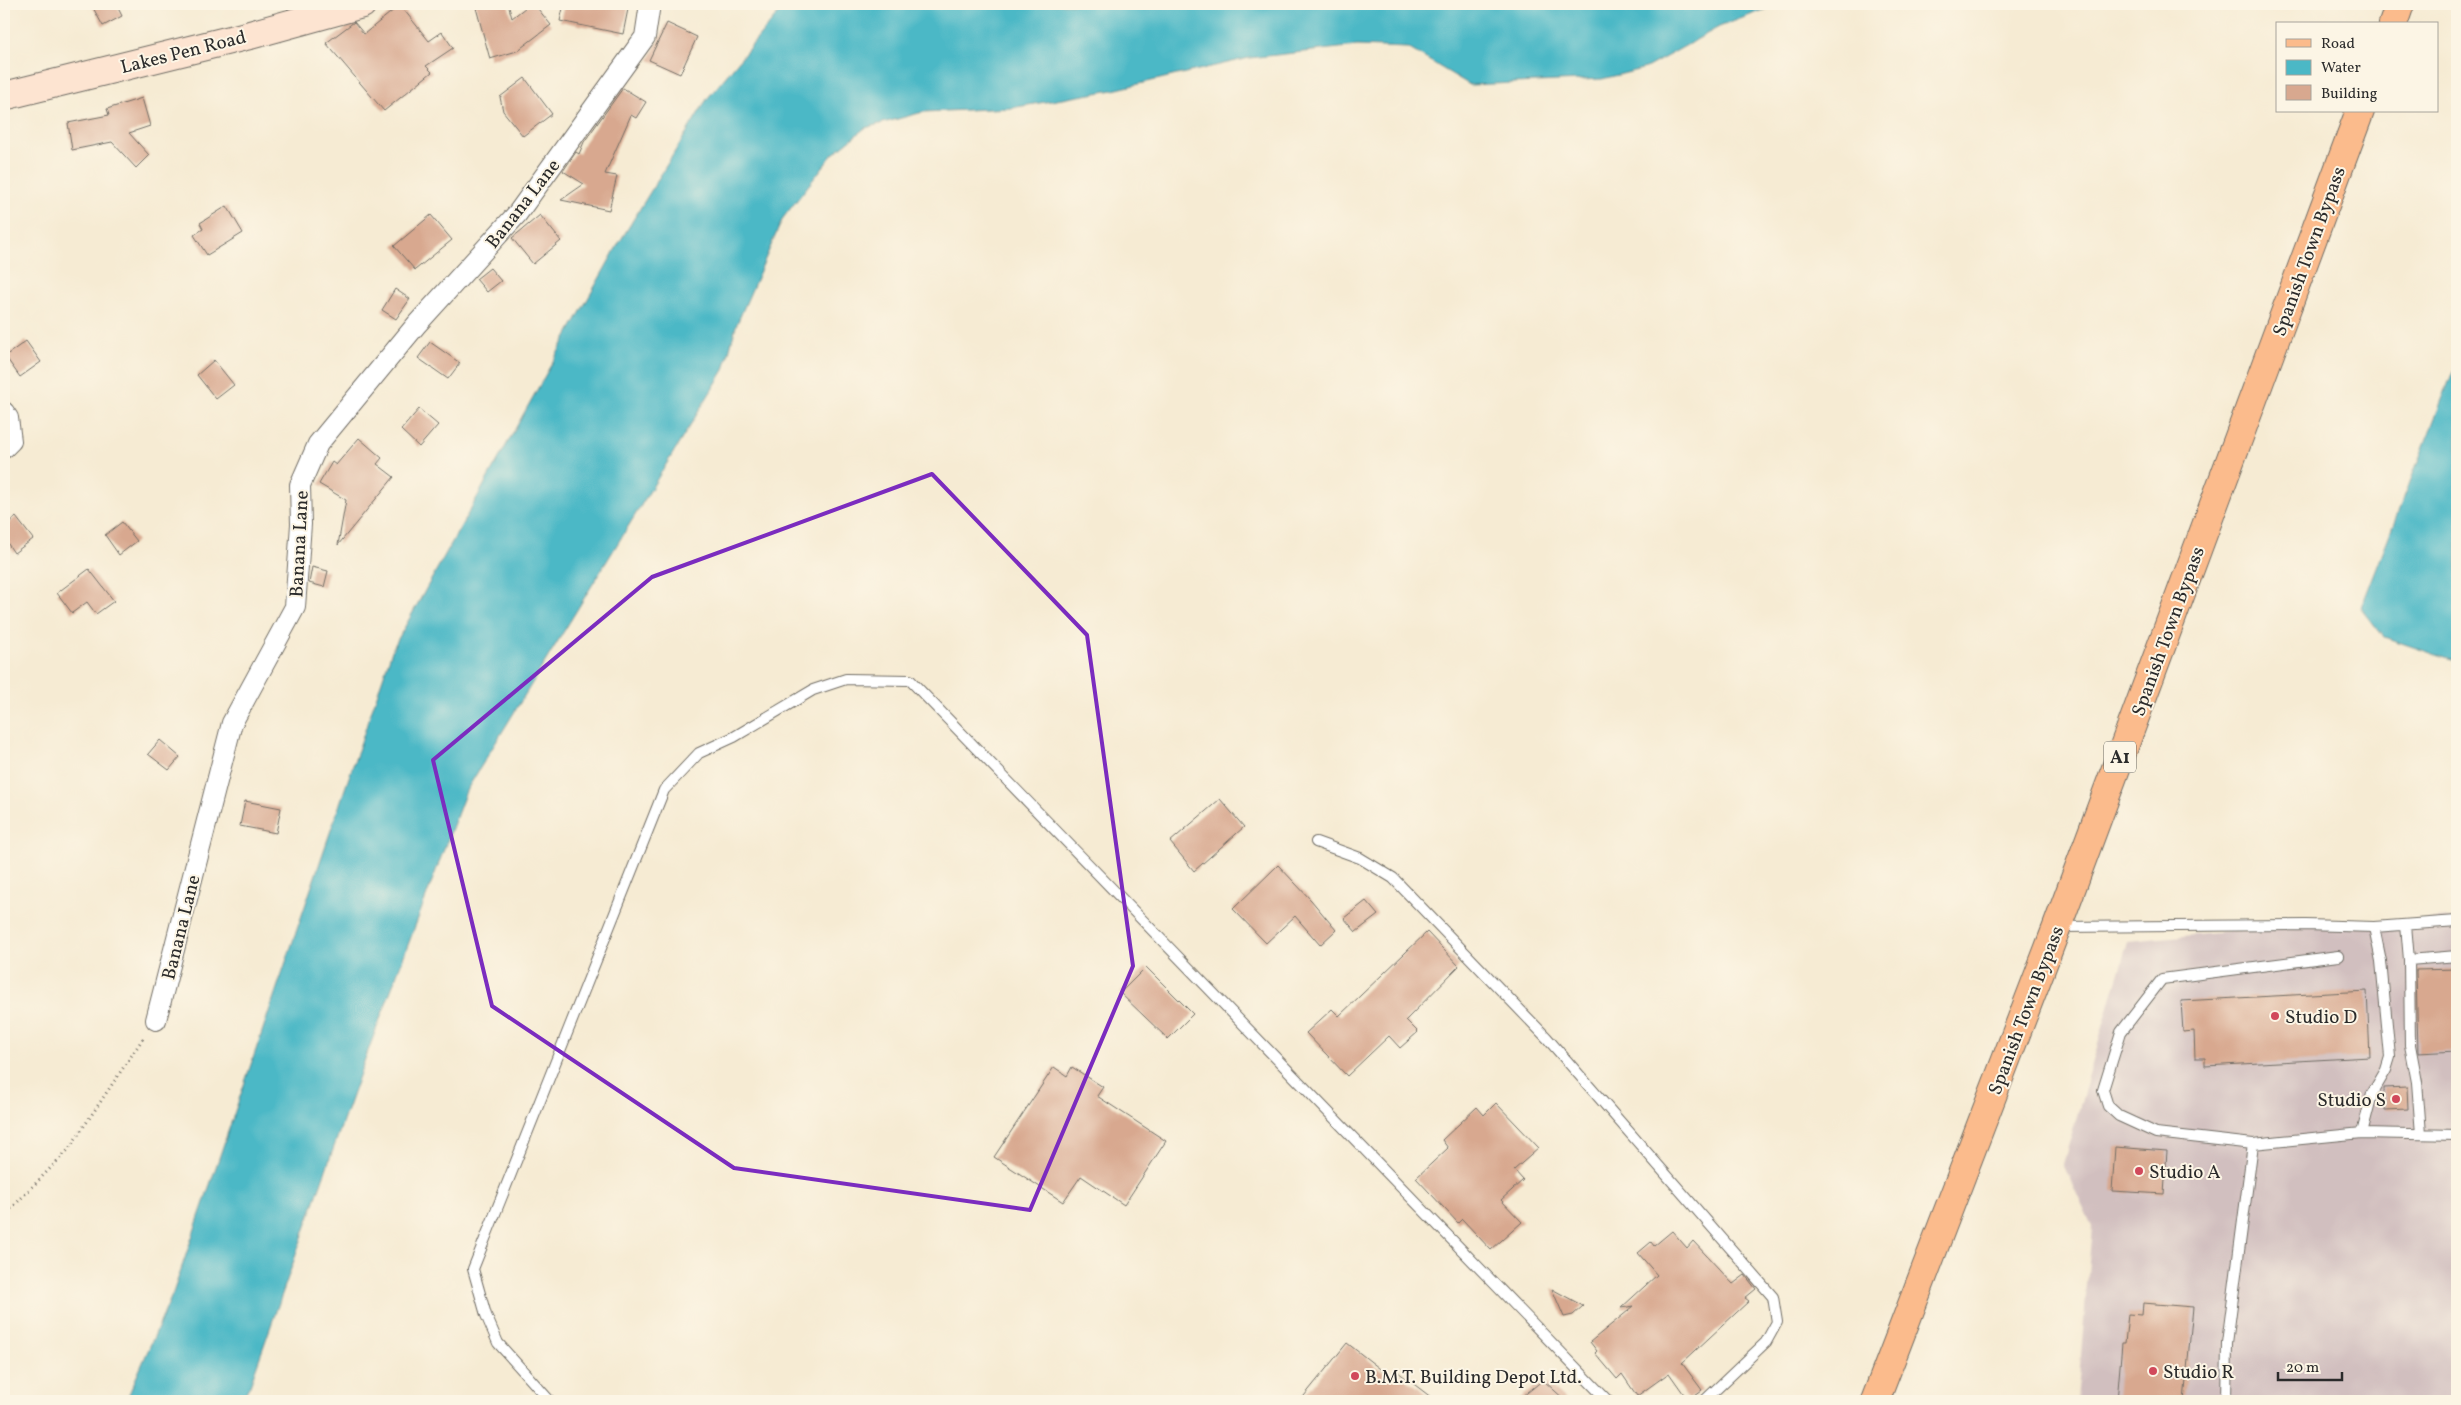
<svg xmlns="http://www.w3.org/2000/svg" width="2461" height="1405" font-family="Vollkorn,serif">
<rect width="100%" height="100%" fill="#fcf5e5"/>
<filter id="ink" filterUnits="userSpaceOnUse"><feTurbulence type="fractalNoise" baseFrequency=".02" numOctaves="2"/><feDisplacementMap in="SourceGraphic" scale="10" xChannelSelector="R" yChannelSelector="G"/><feConvolveMatrix kernelMatrix="1 2 1 2 8 2 1 2 1" color-interpolation-filters="sRGB"/></filter>
<filter id="wash" filterUnits="userSpaceOnUse"><feTurbulence type="fractalNoise" baseFrequency=".0096" numOctaves="4" result="noise"/><feDisplacementMap in="SourceGraphic" scale="20" xChannelSelector="R" yChannelSelector="G"/><feGaussianBlur stdDeviation="1.12" result="paint"/><feColorMatrix in="noise" values="0 0 0 0 0 0 0 0 0 0 0 0 0 0 0 0 0 1.4 0 .05"/><feComposite in="paint" operator="in"/></filter>
<g filter="url(#wash)">
<rect width="100%" height="100%" fill="#f6ebd3"/>
<path fill="#d1bfbf" d="M2457 918V1401H2077L2092 1227 2063 1164 2128 941 2306 925Z"/>
<path fill="#4bb8c6" stroke="#3b7278" d="M786 4H1779L1719 27 1646 68 1602 79 1470 85 1408 48 1357 46 1249 58 1113 90 1011 108 923 112 865 128 833 154 783 218 736 326 724 370 466 791 365 1059 250 1385 241 1401H126L173 1293 393 648 619 243 707 99Z
M2457 361V662L2384 637 2361 608Z"/>
<g id="blocks">
<path fill="#d8a88f" d="M91 4H116L122 16 103 26Z
M475 4H508L512 18 530 4H534L551 25 517 51 490 59Z
M564 4H629L623 34 560 21Z
M400 5 429 41 442 32 453 48 426 66 432 72 384 111 326 43 354 22 364 34Z
M667 23 697 37 680 74 649 60Z
M525 78 552 114 523 136 503 111 500 97Z
M623 88 646 102 636 118 631 115 605 174 617 176 609 210 561 200 584 184 563 171 576 152 579 154 584 142Z
M142 98 150 126 129 133 149 155 136 168 112 142 72 150 68 123 109 115 107 109Z
M227 206 243 233 207 255 194 235 203 229 200 223Z
M431 215 452 240 415 270 394 246Z
M540 215 561 241 533 264 512 238Z
M490 268 501 281 487 292 476 279Z
M395 289 410 299 396 319 382 310Z
M26 341 41 362 20 377 5 356Z
M430 342 460 363 448 379 418 358Z
M214 360 234 385 216 399 197 375Z
M419 409 438 425 419 447 401 430Z
M359 438 382 458 377 464 394 477 338 545 346 500 319 484 332 462 336 465Z
M16 517 33 539 14 553 4 538V527Z
M122 522 137 541 119 555 105 535Z
M312 567 328 571 324 587 309 583Z
M89 569 114 601 96 614 87 602 72 613 57 593Z
M160 740 180 757 169 770 148 754Z
M1220 799 1244 827 1194 871 1170 842Z
M245 801 281 808 276 833 240 826Z
M1278 865 1311 900 1336 930 1320 945 1295 916 1266 943 1233 909Z
M1366 901 1378 915 1356 932 1344 918Z
M1427 932 1459 966 1406 1020 1418 1032 1400 1048 1389 1036 1347 1076 1306 1033 1332 1009 1339 1016Z
M1146 967 1193 1014 1168 1039 1120 993Z
M2457 969V1051L2418 1053 2416 970Z
M2367 991 2370 1057 2205 1066V1058H2195L2194 1031 2183 1032 2181 1001Z
M1054 1067 1067 1076 1072 1067 1103 1087 1097 1096 1166 1141 1124 1205 1081 1176 1063 1202 994 1157Z
M2407 1087 2408 1109 2385 1110 2384 1088Z
M1496 1103 1539 1148 1514 1170 1523 1180 1501 1200 1522 1222 1491 1250 1462 1219 1458 1223 1416 1178 1448 1148 1442 1140 1477 1107 1484 1115Z
M2115 1147 2167 1151 2164 1194 2112 1191Z
M1672 1231 1687 1248 1693 1241 1733 1284 1745 1275 1756 1289 1745 1298 1749 1301 1682 1363 1702 1390 1688 1400 1669 1373 1637 1396 1622 1374 1617 1379 1595 1353 1597 1351 1590 1342 1634 1306 1621 1308 1657 1275 1638 1253 1651 1242 1654 1246Z
M1552 1289 1583 1306 1573 1315 1564 1317Z
M2143 1303 2193 1307 2184 1401H2117L2122 1343H2125L2128 1314 2142 1315Z
M1347 1343 1393 1379 1398 1372 1436 1401H1300Z
M1543 1380 1566 1401H1517Z"/>
</g>
</g>
<g filter="url(#ink)">
<use href="#blocks" fill-opacity="0" stroke="#726e66" stroke-width="1"/>
<g fill="none" stroke-linecap="round" stroke-linejoin="round">
<defs>
<path id="lane" d="M1316 842 1360 858 1393 878 1547 1038 1773 1297 1777 1322 1766 1342 1704 1401
M2406 925 2409 960 2410 1045 2417 1082 2421 1134
M2059 927 2306 925 2374 927 2457 921
M2338 956 2162 979 2121 1032 2103 1090 2108 1106 2119 1116 2156 1133 2253 1144 2362 1133 2457 1135
M2409 960 2457 956
M2362 1133 2372 1094 2386 1070 2390 1057 2381 961 2374 927
M550 1401 498 1343 486 1315 473 1269 664 790 699 753 734 737 813 690 846 679 910 680 1608 1401
M2226 1401 2227 1343 2253 1144"/>
<path id="street" d="M4 412 8 418 11 441 4 448
M156 1020 232 723 295 607 301 524 300 485 318 444 417 324 517 214 645 37 650 4"/>
<path id="secondary" d="M4 96 250 35 362 4"/>
<path id="primary" d="M2393 24 2400 4
M1875 1401 2057 927 2360 111"/>
</defs>
<use href="#lane" stroke="#726e66" stroke-width="12"/>
<use href="#street" stroke="#726e66" stroke-width="22"/>
<use href="#secondary" stroke="#726e66" stroke-width="30"/>
<use href="#primary" stroke="#726e66" stroke-width="30"/>
<path stroke="#726e66" stroke-width="3" stroke-dasharray="1 4" stroke-linecap="butt" d="M4 1216 68 1150 144 1037"/>
<use href="#lane" stroke="#fff" stroke-width="10"/>
<use href="#street" stroke="#fff" stroke-width="20"/>
<use href="#secondary" stroke="#fde4d1" stroke-width="28"/>
<use href="#primary" stroke="#fbbb8c" stroke-width="28"/>
</g>
</g>
<path fill="none" stroke="#7b2cbf" stroke-width="4" stroke-linejoin="round" d="M932 474 1087 635 1133 966 1030 1210 734 1168 492 1006 433 760 652 577Z"/>
<g fill="#d1495b" stroke="#fcf5e5" stroke-width="2">
<circle cx="2275" cy="1016" r="5"/>
<circle cx="2396" cy="1099" r="5"/>
<circle cx="2139" cy="1171" r="5"/>
<circle cx="2153" cy="1371" r="5"/>
<circle cx="1355" cy="1376" r="5"/>
</g>
<g text-anchor="middle" stroke-width="4" stroke-linejoin="round" paint-order="stroke">
<rect fill="#fcf5e5" stroke="#6a6863" stroke-width="1" x="2104" y="741.5" width="32" height="31" rx="4"/>
<g font-size="18" font-weight="bold" fill="#2b2b2b">
<text x="2120" y="763">A1</text>
</g>
<g font-size="19" fill="#2b2b2b" stroke="#fcf5e5">
<text transform="translate(183 51) rotate(-14)" y="7">Lakes Pen Road</text>
<text transform="translate(522 203) rotate(-52)" y="7">Banana Lane</text>
<text transform="translate(2308 251) rotate(-70)" y="7">Spanish Town Bypass</text>
<text transform="translate(298 544) rotate(-87)" y="7">Banana Lane</text>
<text transform="translate(2167 631) rotate(-70)" y="7">Spanish Town Bypass</text>
<text transform="translate(180 927) rotate(-76)" y="7">Banana Lane</text>
<text transform="translate(2025 1010) rotate(-69)" y="7">Spanish Town Bypass</text>
</g>
<g font-size="19" fill="#2b2b2b" stroke="#fcf5e5" text-anchor="start">
<text x="2285" y="1023">Studio D</text>
<text x="2386" y="1106" text-anchor="end">Studio S</text>
<text x="2149" y="1178">Studio A</text>
<text x="2163" y="1378">Studio R</text>
<text x="1365" y="1383">B.M.T. Building Depot Ltd.</text>
</g>
</g>
<rect width="2461" height="1405" fill="none" stroke="#fcf5e5" stroke-width="20"/>
<rect x="2276" y="22" width="162" height="90" fill="#fcf5e5" stroke="#a8a49b"/>
<rect x="2286" y="39" width="25" height="8" fill="#fbbb8c" stroke="#a8a49b"/>
<text x="2321" y="48" font-size="15" fill="#2b2b2b">Road</text>
<rect x="2286" y="60" width="25" height="15" fill="#4bb8c6" stroke="#a8a49b"/>
<text x="2321" y="72" font-size="15" fill="#2b2b2b">Water</text>
<rect x="2286" y="85" width="25" height="15" fill="#d8a88f" stroke="#a8a49b"/>
<text x="2321" y="98" font-size="15" fill="#2b2b2b">Building</text>
<path d="M2278 1372v8h64v-8" fill="none" stroke="#2b2b2b" stroke-width="2.5"/>
<text x="2286" y="1372" font-size="15" fill="#2b2b2b" stroke="#fcf5e5" stroke-width="4" paint-order="stroke">20 m</text>
</svg>
